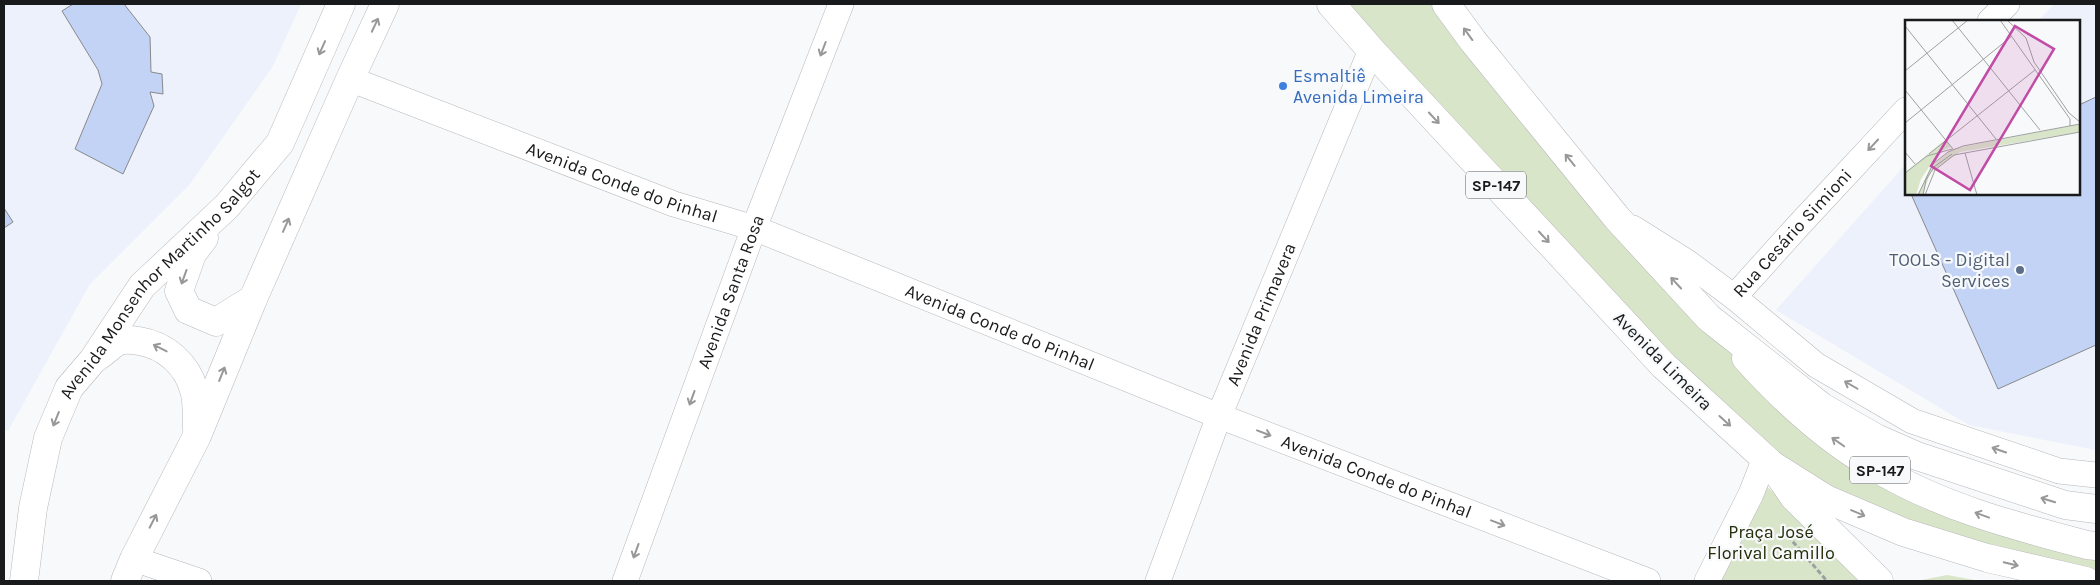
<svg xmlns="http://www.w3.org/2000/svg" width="2100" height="585" font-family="Karla,sans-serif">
<rect width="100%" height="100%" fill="#f7f9fb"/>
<path fill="#ecf1fb" d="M4 4H301L273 66 190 184 90 284 8 431 4 429Z
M2054 4H2096V450L1969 425 1776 310 1906 164V194H2079V21H2038Z"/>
<path fill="#d9e5c9" d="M1331 4H1446L1617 218 1873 466 2096 546V581L1987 558 1772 465Z
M1765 485 1878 581H1708Z
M1947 575 1980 581H1917Z"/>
<path fill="#c3d3f5" stroke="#88898c" d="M73 4H124L150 37 151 72 162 74 163 94 150 92 154 106 123 174 75 149 102 84 98 70 62 11Z
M2096 97V345L1998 389 1911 194H2079V105Z
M4 208 13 222 4 228Z"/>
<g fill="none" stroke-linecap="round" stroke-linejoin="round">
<defs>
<g id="street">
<path d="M1990 21 2007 4"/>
<path id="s1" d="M350 79 674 204 754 228 1219 416 1648 581"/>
<path id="s2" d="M1633 228 1687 262 1734 297 1798 226 1906 110"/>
<path d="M1734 297 1816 365 1912 421 2059 471 2096 475"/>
<path d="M134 559 199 581"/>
<path id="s3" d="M625 581 754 228 841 4"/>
<path id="s4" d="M1158 581 1219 416 1371 50"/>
<path d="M1707 581 1751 494 1765 458"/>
</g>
<g id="secondary">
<path d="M204 238 192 254 179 291 188 310 216 322 253 299"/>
<path d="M97 357C104 353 112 344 119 341 125 339 133 340 139 341 165 345 187 364 194 390 198 402 196 417 197 429"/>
<path id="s5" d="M24 581 33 508 48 438 69 388 93 360 142 286 227 206 280 143 341 4"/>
<path d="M125 581 134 559 197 436 253 299 350 79 385 4"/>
</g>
<path id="primary" d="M1746 358C1783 399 1825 438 1873 466 1938 506 2014 526 2087 545L2096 546
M1663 365 1772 465 1826 499 1903 532 1987 558 2086 581"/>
<path id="highway" d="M1331 4 1371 50 1663 365
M1446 4 1473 41 1617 218 1709 318 1822 407 1876 438 1917 456 2065 505 2096 509
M1772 465 1794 497 1879 581"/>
</defs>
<use href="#street" stroke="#b7b8bb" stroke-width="26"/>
<use href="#secondary" stroke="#b7b8bb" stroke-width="29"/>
<use href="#primary" stroke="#b7b8bb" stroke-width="29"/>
<use href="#highway" stroke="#b7b8bb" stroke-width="29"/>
<path stroke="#9d9fa0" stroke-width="3" stroke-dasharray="5 2.5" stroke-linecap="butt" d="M1788 536 1827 581"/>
<use href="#street" stroke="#fff" stroke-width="25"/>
<use href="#secondary" stroke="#fff" stroke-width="28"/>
<use href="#primary" stroke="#fff" stroke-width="28"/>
<use href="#highway" stroke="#fff" stroke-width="28"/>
</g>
<defs><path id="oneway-shaft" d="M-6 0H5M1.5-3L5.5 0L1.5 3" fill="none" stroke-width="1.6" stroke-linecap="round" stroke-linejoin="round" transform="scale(1.25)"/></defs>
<g stroke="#989898">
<use href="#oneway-shaft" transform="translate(375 25) rotate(-65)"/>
<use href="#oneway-shaft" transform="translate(1468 34) rotate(-126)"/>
<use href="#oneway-shaft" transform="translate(322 48) rotate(114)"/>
<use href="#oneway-shaft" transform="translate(823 49) rotate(111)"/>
<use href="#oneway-shaft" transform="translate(1434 118) rotate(47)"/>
<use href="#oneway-shaft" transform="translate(1873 145) rotate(133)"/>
<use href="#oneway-shaft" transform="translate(1570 160) rotate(-129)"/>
<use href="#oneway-shaft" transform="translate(286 225) rotate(-66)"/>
<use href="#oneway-shaft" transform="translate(1544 237) rotate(47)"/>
<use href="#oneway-shaft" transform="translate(184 277) rotate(110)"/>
<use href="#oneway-shaft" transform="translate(1676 283) rotate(-133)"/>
<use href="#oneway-shaft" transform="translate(160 348) rotate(-153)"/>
<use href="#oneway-shaft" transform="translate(222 374) rotate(-68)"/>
<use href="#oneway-shaft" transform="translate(1851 385) rotate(-150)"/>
<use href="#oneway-shaft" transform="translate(692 398) rotate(110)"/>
<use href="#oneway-shaft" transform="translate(56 419) rotate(112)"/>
<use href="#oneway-shaft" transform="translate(1725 421) rotate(42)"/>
<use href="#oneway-shaft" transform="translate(1264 433) rotate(21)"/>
<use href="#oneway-shaft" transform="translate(1838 442) rotate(-145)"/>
<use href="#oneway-shaft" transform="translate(1999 450) rotate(-161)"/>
<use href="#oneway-shaft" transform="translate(2048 500) rotate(-163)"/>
<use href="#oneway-shaft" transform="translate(1858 513) rotate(23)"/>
<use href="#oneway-shaft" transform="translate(1982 515) rotate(-160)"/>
<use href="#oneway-shaft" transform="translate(153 521) rotate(-63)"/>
<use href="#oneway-shaft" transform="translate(1498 523) rotate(21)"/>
<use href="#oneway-shaft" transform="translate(636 551) rotate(110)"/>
<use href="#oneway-shaft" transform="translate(2011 564) rotate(14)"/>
</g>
<circle fill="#3f7fe0" stroke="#f7f9fb" stroke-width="2" cx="1283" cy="86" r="5"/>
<circle fill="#5c6f8a" stroke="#f7f9fb" stroke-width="2" cx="2020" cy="270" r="5"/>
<g text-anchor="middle" stroke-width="4.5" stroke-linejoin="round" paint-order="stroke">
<g fill="#f7f9fb" stroke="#5c5d5e" stroke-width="1">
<rect x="1466" y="171.5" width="60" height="27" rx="4"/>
<rect x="1850" y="456.5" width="60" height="27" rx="4"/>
</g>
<g font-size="16" font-weight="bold" fill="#191a1b">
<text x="1496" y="191">SP-147</text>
<text x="1880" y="476">SP-147</text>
</g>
<g font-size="18" fill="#366cbe" stroke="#f7f9fb" text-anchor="start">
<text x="1293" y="82">Esmaltiê<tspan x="1293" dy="21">Avenida Limeira</tspan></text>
</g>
<g font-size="18" fill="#191a1b" stroke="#f7f9fb">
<text dy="6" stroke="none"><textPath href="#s1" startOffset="291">Avenida Conde do Pinhal</textPath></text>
<text dy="6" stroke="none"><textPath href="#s2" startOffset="209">Rua Cesário Simioni</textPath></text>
<text dy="6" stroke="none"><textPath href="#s5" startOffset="338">Avenida Monsenhor Martinho Salgot</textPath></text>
<text dy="6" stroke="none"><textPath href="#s3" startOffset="308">Avenida Santa Rosa</textPath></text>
<text dy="6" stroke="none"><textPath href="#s4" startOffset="286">Avenida Primavera</textPath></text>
<text dy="6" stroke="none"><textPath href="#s1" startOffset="696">Avenida Conde do Pinhal</textPath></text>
<text transform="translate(1663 361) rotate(45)" y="6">Avenida Limeira</text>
<text dy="6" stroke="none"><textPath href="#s1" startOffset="1101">Avenida Conde do Pinhal</textPath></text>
</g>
<g font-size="18" fill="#4e5e75" stroke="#f7f9fb" text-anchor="end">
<text x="2010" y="266">TOOLS - Digital<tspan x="2010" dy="21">Services</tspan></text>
</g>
<g font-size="18" fill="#222f07" stroke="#f7f9fb">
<text x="1771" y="538">Praça José<tspan x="1771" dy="21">Florival Camillo</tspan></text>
</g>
</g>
<g transform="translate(1905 20)">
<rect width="175" height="175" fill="#f7f9fb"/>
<path d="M175 104V112L55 132 25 153 18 175H13L25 148 47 129ZM41 119 46 127 34 132 16 159 11 175H0V153Z" fill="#d9e5c9"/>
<path fill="none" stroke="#9ea0a1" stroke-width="1" d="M47 0 135 110M95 0 165 99V106M102 0 121 18 129 42 164 93 175 102M0 6 91 119M0 51 63 0M0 70 48 129M0 103 107 16M58 126 175 104M0 132 10 144M60 133 72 175M24 134 130 50M0 153 22 136 47 129M13 175 28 144 43 132 58 126M18 175 21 160 29 147 47 134M20 175 30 150 49 135 175 112"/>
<path fill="#c04ca6" fill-opacity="0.15" stroke="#c04ca6" stroke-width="2.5" d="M110 6 149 29 65 170 26 146Z"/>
<rect width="175" height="175" fill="none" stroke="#191a1b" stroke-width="2.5"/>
</g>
<rect width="2100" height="585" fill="none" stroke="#191a1b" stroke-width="10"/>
</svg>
